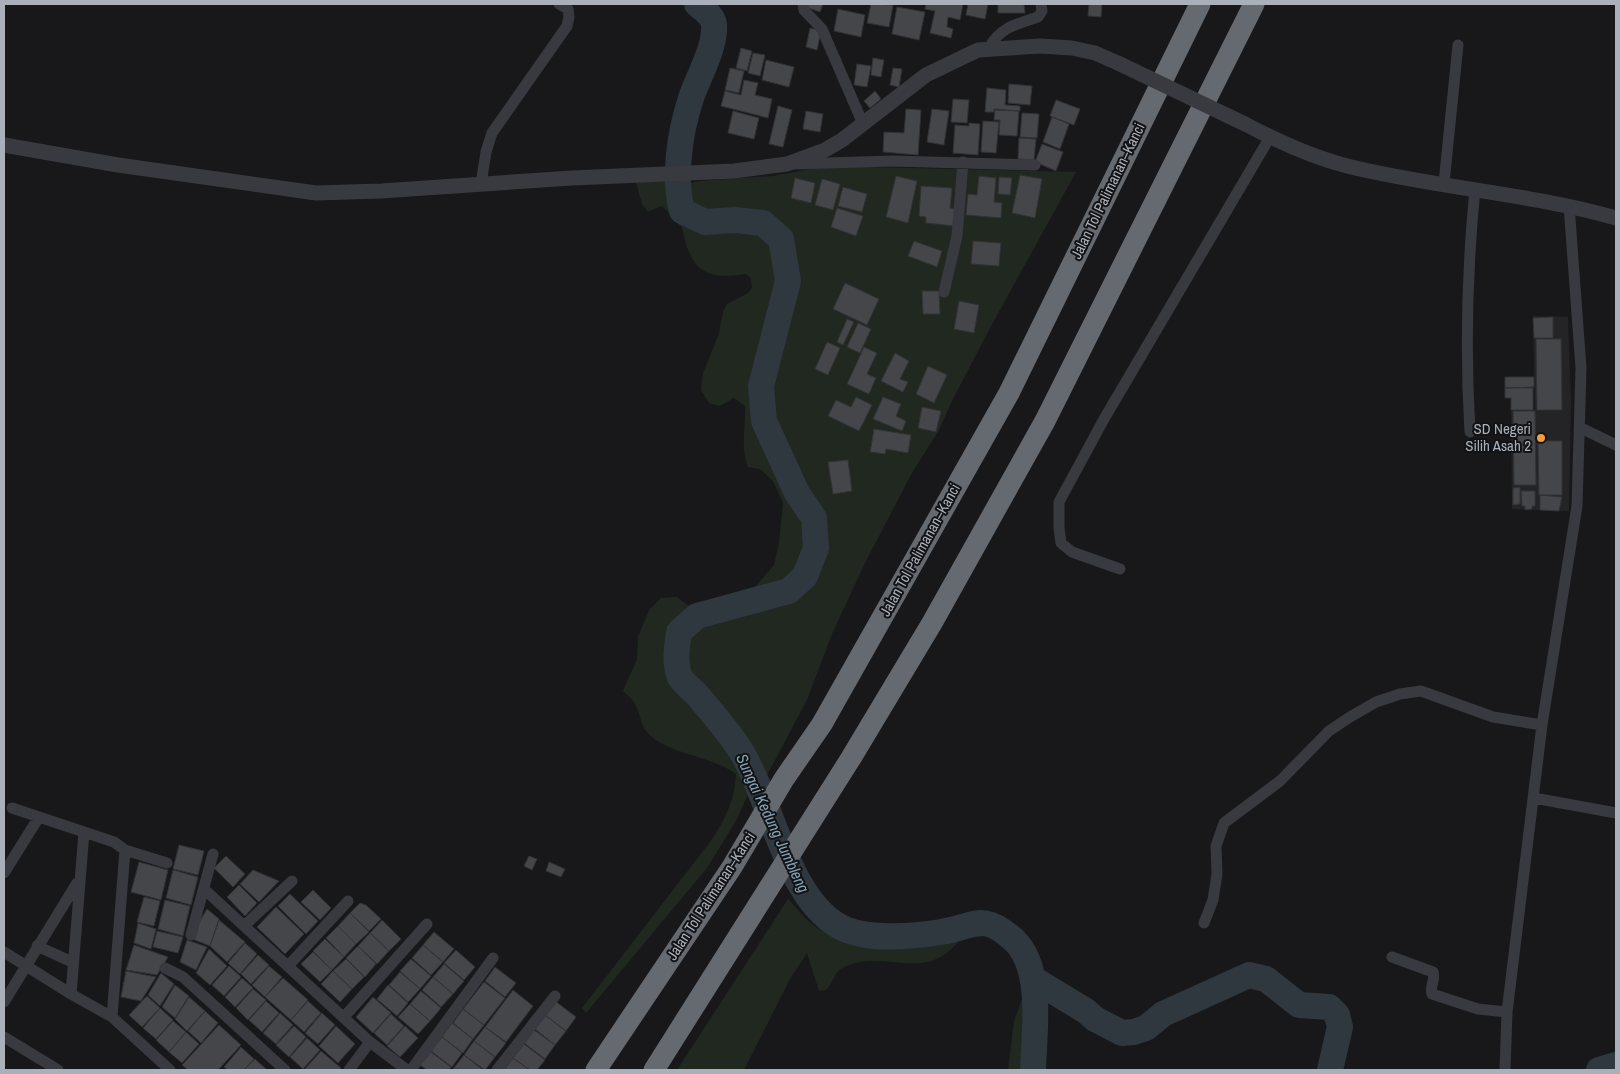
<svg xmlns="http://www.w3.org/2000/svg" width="1620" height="1074" font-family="'Archivo Narrow',sans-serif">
<rect width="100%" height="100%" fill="#18181a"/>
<path fill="#242427" d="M1533 316 1568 317 1571 402 1569 511 1512 509 1511 411 1535 410Z"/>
<path fill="#202820" d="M827 166 1076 172 989 330 952 401 938 432 913 471 864 565 832 634 807 700 765 779 761 775 749 751 702 691 687 674 683 652 685 635 701 622 793 597 811 580 823 549 820 515 802 490 771 419 768 387 795 282 788 235 765 216 734 213 707 216 687 206 684 192 687 184 699 181 772 176Z
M664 178 668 185 676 216 704 229 734 227 760 229 775 242 781 281 755 385 758 423 791 496 807 520 809 547 799 572 786 585 749 594 774 565 779 543 783 503 773 481 760 469 748 467C740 448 746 427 745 406L734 398 720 406 709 403 701 390 703 373 719 333 723 312 727 304 748 293 752 288 751 278 746 274C702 281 690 268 682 227 672 221 669 210 661 206L648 212 642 204 635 179Z
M677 597 694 610 673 629 669 652 674 680 692 699 737 758 749 781V792L736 821 707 868 586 1013 582 1008 713 838C726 817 735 799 736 774 712 756 672 755 651 736 639 725 642 718 636 706 634 700 627 695 623 691L637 659 638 637 645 620 649 610 661 598Z
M788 899C796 907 803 917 812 924 852 955 918 946 964 934 927 990 884 944 841 969 834 974 832 984 826 990L819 991 807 953 790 979 744 1070H677Z
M1022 999 1024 1070H1008L1014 1021Z"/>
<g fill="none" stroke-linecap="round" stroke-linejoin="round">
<path stroke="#2e383e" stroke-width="26" d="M697 4C703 9 713 16 714 24 716 47 698 77 691 98 680 132 673 176 682 211L705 222 734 220 763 223 781 239 788 281 761 386 764 421 797 493 814 518 816 548 805 576 789 591 697 616 679 632C677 646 674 663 680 677 684 684 693 690 698 696 714 715 732 735 744 756 773 807 790 908 847 930 872 940 915 936 941 932 974 927 982 911 1014 940 1044 969 1034 1031 1033 1070
M1033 979 1086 1011 1095 1019 1122 1033 1134 1032 1146 1028 1163 1014 1249 975 1266 979 1299 1005 1329 1007 1337 1015 1340 1027 1330 1070
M1599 1070 1616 1065"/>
</g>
<path fill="#44464a" stroke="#323236" d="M808 4H823L820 12 806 7Z
M871 4 893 5 889 27 867 23Z
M926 4H963L960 20 948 17 947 27 953 29 951 38 930 33 935 11 925 9Z
M968 4H988L985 19 966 15Z
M998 4H1024L1025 13H998Z
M1089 4H1102L1101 17 1088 16Z
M897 7 925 12 919 40 892 34Z
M838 9 865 15 861 37 834 31Z
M810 28 821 31 817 50 806 47Z
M741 48 752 51 747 71 736 68Z
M753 53 765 55 760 76 748 73Z
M873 58 884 60 881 77 871 75Z
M766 60 794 67 789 87 762 80Z
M857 64 871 66 867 87 854 85Z
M730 68 744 71 739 93 725 90Z
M893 68 902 69 899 87 890 85Z
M744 80 758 83 755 95 772 99 768 118 721 106 725 91 741 95Z
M1009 84 1032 86 1030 105 1008 103Z
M987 88 1006 90 1005 105 1020 106V111L994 109V112H985Z
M875 91 881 99 870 108 864 101Z
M953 99 969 100 967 123 951 122Z
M1056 100 1080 109 1074 125 1050 116Z
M778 106 792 110 783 147 769 144Z
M906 109 921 110 918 155 883 152 884 132 904 133Z
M932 109 949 111 944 145 927 142Z
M995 110 1019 111 1017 136 999 135 1000 120H994Z
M733 111 759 118 754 139 728 133Z
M806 111 823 114 820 132 803 129Z
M1022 113 1039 114 1037 138 1020 137Z
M1052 117 1069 124 1060 149 1043 142Z
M983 121 999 122 996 153 981 152Z
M969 123 980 124 978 155 953 153 955 125 969 126Z
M1019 138 1036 139 1034 160 1018 159Z
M1042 144 1063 152 1056 171 1035 162Z
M1020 175 1042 179 1035 218 1012 213Z
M896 176 917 181 908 223 886 217Z
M979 176 996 178 994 202 1002 203 1001 218 966 215 968 194 977 195Z
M999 177 1012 178 1010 195 998 194Z
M795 178 815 183 811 203 791 198Z
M822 179 840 184 833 210 815 205Z
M921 186 952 188 950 208 956 209 954 226 926 223V217L919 216Z
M843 187 867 194 862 212 838 206Z
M837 208 863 216 856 236 831 227Z
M914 241 942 251 937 267 908 256Z
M973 241 1001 243 999 266 971 264Z
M845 283 879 299 867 325 833 309Z
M922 291H939L940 314H923Z
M959 301 979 305 974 333 954 329Z
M1553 317V338H1534L1533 318Z
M847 319 854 322 843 345 837 342Z
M858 323 871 329 860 353 847 347Z
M1536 339H1561L1562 410H1537Z
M827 342 840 348 828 375 815 369Z
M864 347 877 353 867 374 876 378 869 394 847 384Z
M895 353 909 361 900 379 908 382 903 392 881 381Z
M928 366 947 375 934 403 916 394Z
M1505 377H1534V387L1505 388Z
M1505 388H1533V410H1511V398H1505Z
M856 397 872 405 859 431 828 416 836 400 851 407Z
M883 397 901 404 896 416 906 421 902 431 873 419Z
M922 407 941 411 936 432 918 428Z
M1513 411H1535L1536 485H1514Z
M874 429 911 435 908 453 886 449 885 454 870 452Z
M1538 441H1562V495H1539Z
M848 460 852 491 833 494 828 462Z
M1520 487V504L1513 505V488Z
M1521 491H1535V506H1532V509L1525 510V506H1522Z
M1540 495 1562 497 1559 511 1540 510Z
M179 845 204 851 198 875 173 869Z
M226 856 245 874 233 887 214 868Z
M529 856 537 859 532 870 524 866Z
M139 862 168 870 161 900 131 892Z
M549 862 565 869 561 877 546 871Z
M173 870 198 877 191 905 166 898Z
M253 870 279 881 259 902 240 884Z
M239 885 257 903 245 916 227 897Z
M313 890 331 908 320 920 301 902Z
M290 894 318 921 306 934 278 906Z
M144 897 160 901 154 926 137 922Z
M165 900 190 906 183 936 158 929Z
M360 903 366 905 381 919 369 931 350 913Z
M276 907 304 934 285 954 257 927Z
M207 909 219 919 210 946 190 938Z
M350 913 369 932 356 944 338 926Z
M219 920 245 942 227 962 210 946Z
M382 920 401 939 389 951 370 933Z
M138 923 156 929 151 949 134 943Z
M338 926 356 944 344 957 326 938Z
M157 931 183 937 178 953 153 947Z
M434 932 454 949 443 962 423 945Z
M370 933 389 951 377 964 358 946Z
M325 939 344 957 332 970 313 951Z
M187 940 207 947 196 970 180 962Z
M245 943 257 954 240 974 228 963Z
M134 945 168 957 157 975 126 970Z
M423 945 443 962 431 975 412 958Z
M358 946 376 964 365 977 346 958Z
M209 949 227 966 210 985 196 973Z
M456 950 475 967 464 980 444 963Z
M313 952 332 970 320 982 301 964Z
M258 955 269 965 251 984 241 974Z
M346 959 364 977 352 989 333 971Z
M411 959 431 976 420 989 400 971Z
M444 964 464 981 453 994 433 977Z
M229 966 241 977 224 996 212 985Z
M269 966 282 977 265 997 252 985Z
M495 967 516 983 505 997 485 981Z
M126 971 156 977 141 1001 121 997Z
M333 971 352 989 340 1002 321 984Z
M400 972 420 989 408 1002 389 985Z
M161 973 174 984 160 1006 148 995Z
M433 977 453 994 441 1007 422 990Z
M242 978 253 988 235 1007 225 997Z
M283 978 308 1000 291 1020 265 997Z
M484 982 505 998 484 1025 463 1009Z
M175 985 189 996 175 1018 162 1007Z
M388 985 408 1003 397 1016 377 999Z
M253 989 266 1000 248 1020 236 1008Z
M513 990 533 1006 506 1042 485 1027Z
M421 991 441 1008 430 1021 410 1004Z
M147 996 160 1008 142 1027 129 1015Z
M189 997 205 1011 187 1031 175 1019Z
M373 997 391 1013 373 1033 356 1017Z
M266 1001 279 1013 262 1032 249 1020Z
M308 1001 321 1013 304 1032 291 1020Z
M555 1001 576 1017 566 1031 545 1015Z
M410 1004 430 1021 418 1034 398 1017Z
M160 1008 173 1020 156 1039 143 1028Z
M463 1009 484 1025 473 1039 453 1023Z
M205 1011 218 1023 201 1043 188 1031Z
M280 1013 293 1025 276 1044 263 1033Z
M322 1013 335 1025 318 1044 305 1033Z
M391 1014 404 1026 387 1045 374 1033Z
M545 1015 566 1031 555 1045 535 1029Z
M173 1021 186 1032 169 1052 156 1040Z
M452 1023 473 1039 463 1053 442 1037Z
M219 1025 241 1045 218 1070H188L182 1065Z
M294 1026 306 1037 289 1057 276 1045Z
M336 1026 355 1044 338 1063 319 1046Z
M405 1026 418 1038 400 1057 387 1046Z
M485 1027 506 1043 495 1057 474 1041Z
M534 1030 555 1045 545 1059 524 1043Z
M186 1032 199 1044 182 1063 169 1052Z
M442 1037 462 1053 452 1067 431 1051Z
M307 1038 320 1050 303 1069 290 1057Z
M474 1041 495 1057 485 1070 464 1055Z
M524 1044 545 1060 537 1070H530L513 1058Z
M241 1047 254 1059 244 1070H228L224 1067Z
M321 1051 341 1068 339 1070H304Z
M431 1052 451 1067 449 1070H427L420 1065Z
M464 1055 483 1070 453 1069Z
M513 1058 530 1070H504Z
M255 1059 267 1070H244Z"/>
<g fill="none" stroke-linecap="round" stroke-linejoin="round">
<path stroke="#393a3f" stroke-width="11" d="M803 4 804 10 822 29 863 124
M989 48C1000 27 1017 24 1038 17L1042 11 1041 4
M794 164 892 161 1035 165
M1444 183 1458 45
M481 184 486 152 492 133 567 26 569 17 568 9 559 4
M944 292 957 236 963 162
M1581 428 1616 445
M1470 432C1465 350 1467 270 1475 189
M1120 569 1072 552 1061 543 1059 528V502L1104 419 1270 137
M1534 798 1616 813
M12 808 84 832 71 994
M84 832 114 842 125 850
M4 873 39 817
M204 889 370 1042 407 1070
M1204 923 1213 900 1217 874 1216 846 1224 823 1280 781 1329 731 1350 717 1376 702 1400 694 1421 691 1493 717 1542 725
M244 926 292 881
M191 935 213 854
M37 946 72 962
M4 952 71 994 112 1017 170 1070
M1392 957 1433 972C1436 980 1429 987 1432 994L1478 1009 1507 1012
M288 966 348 901
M165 968 183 977 285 1070
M4 1002 77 883
M112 1017 125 850 167 863
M344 1017 427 924
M4 1037 58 1070
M349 1070 370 1042
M411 1070 493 958
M497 1070 555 996
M1505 1070 1507 1012 1542 725 1577 506 1581 368 1569 205"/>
<path stroke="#393a3f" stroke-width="15" d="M1245 124C1277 141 1312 157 1347 166 1436 188 1528 193 1616 218
M4 145 118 165 316 193 381 191 572 178 734 171 787 164 825 150 842 140 926 75 978 50 1040 46 1072 48 1095 53 1120 64"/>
<path stroke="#656970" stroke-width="21" d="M596 1070 732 867 784 779 822 724 1009 393 1200 4
M654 1070 851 758 932 623 1045 421 1254 4"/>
<path stroke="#393a3f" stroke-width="15" d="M1120 64 1245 124"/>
</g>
<circle fill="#f09f39" stroke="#131315" stroke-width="2" cx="1541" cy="438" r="5"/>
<g text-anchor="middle" stroke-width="4" stroke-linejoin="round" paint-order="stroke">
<g font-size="15" fill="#aab0b9" stroke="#131315">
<text transform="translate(1108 191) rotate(-64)" y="5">Jalan Tol Palimanan–Kanci</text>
<text transform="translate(920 550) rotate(-61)" y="5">Jalan Tol Palimanan–Kanci</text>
<text transform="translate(711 896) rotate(-57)" y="5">Jalan Tol Palimanan–Kanci</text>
</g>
<g font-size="15" fill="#aab0b9" stroke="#131315" text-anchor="end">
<text x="1531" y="434">SD Negeri<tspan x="1531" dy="17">Silih Asah 2</tspan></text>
</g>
<g font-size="16" font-style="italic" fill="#82a2b4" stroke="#131315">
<text transform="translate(773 823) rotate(65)" y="6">Sungai Kedung Jumbleng</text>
</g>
</g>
<rect width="1620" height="1074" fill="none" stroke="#aab0b9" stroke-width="10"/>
</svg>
